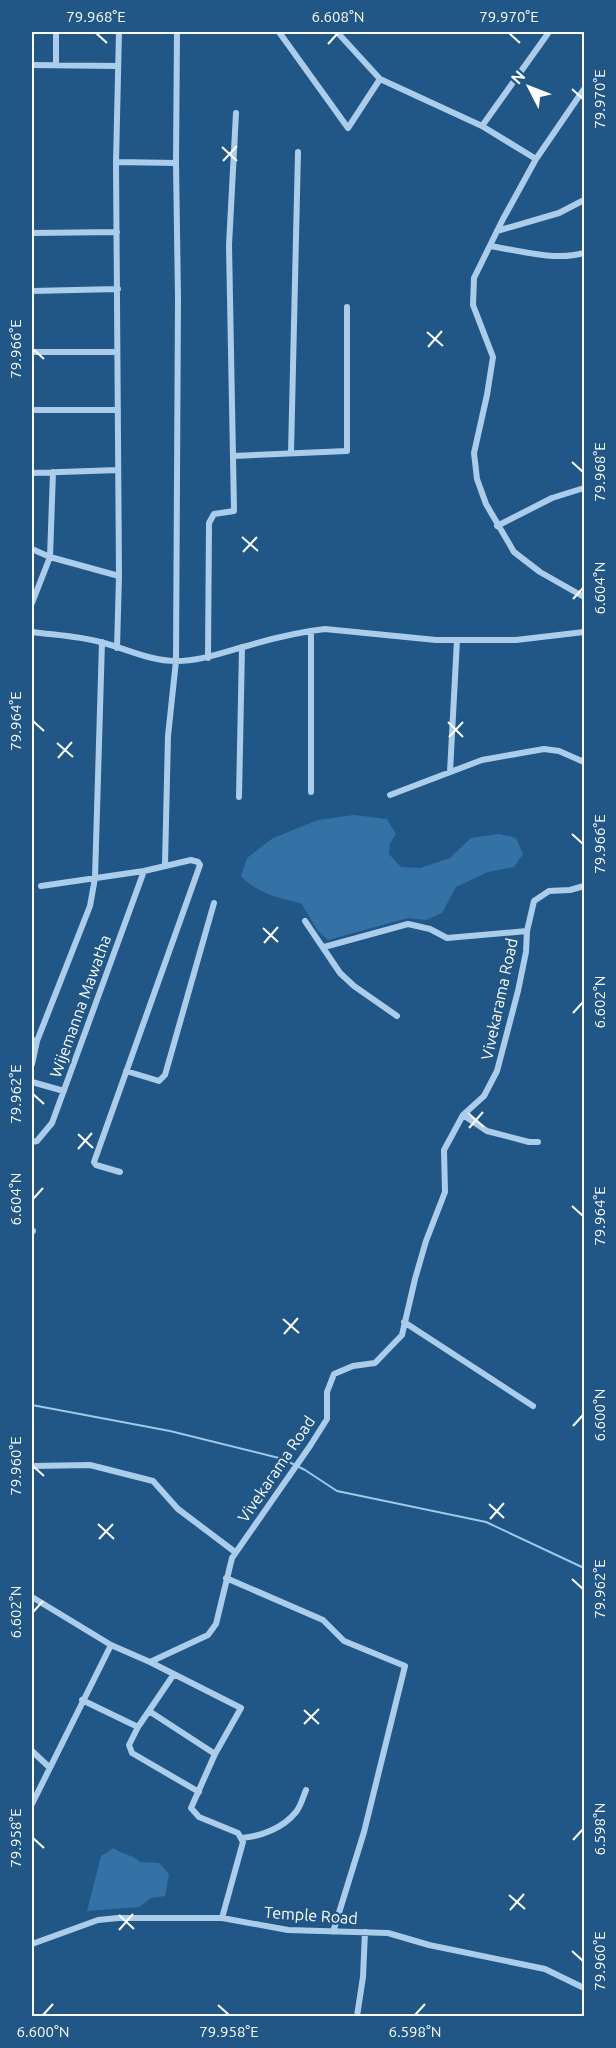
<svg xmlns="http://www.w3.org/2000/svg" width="616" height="2048" font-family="Ubuntu,sans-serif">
<rect width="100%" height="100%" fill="#205787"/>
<path fill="#3471a5" d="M354 815 387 819 396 834 390 843 389 854 401 867 420 868 450 858 471 838 499 834 516 838 523 854 514 867 488 872 456 887 442 913 426 920 408 918 328 940 318 931 301 903C280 899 255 892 241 876L247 858 273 838 318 820Z
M114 1848C123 1856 131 1853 140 1862L159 1863 169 1874 165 1896 151 1898 139 1907 87 1911 101 1856Z"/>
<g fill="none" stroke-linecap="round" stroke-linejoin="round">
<path stroke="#9ec9eb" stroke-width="2" d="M32 1405 170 1431 283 1459 305 1470 337 1491 486 1522 584 1568"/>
<path stroke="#abcdea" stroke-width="6" d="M279 32 348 128 380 79
M337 32 380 79 482 126 549 32
M32 65 117 66
M56 65V32
M584 89 536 159 503 219 474 278 473 305 493 357 487 395 474 453 477 479 486 504 514 552 540 572 584 597
M482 126 536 159
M116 162 176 163
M497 231 559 213 584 200
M32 233 117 232
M490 246C520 251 555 261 584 253
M32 291 118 289
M32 352H117
M32 410H118
M291 453 298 152
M234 456 347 451V307
M32 473 118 470
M497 526 552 498 584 488
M32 549 50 557 53 472
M32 603 50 557 119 576
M311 631V792
M32 632C54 635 78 636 100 642 125 648 149 661 176 661 200 661 221 653 243 647 270 639 298 632 325 629L436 640H516L584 632
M117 648 119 576 116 162 119 32
M208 658 209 523 214 514 234 511 229 245 236 113
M450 772 457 640
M390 795 482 760 544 749 559 751 584 762
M239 797 242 647
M165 865 168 736 176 661 178 298 176 163 177 32
M41 886 144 871 191 860 198 862 200 865 94 1162 96 1165 120 1172
M305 921 340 973 354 986 397 1016
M324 947 408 924 430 929 447 938 527 931
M32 1040 37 1041 90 906 95 878 102 642
M32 1064 37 1041
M126 1071 159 1081 165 1075 214 903
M32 1082 64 1091
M463 1115 487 1131 529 1142H538
M32 1142 37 1141 52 1123 144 871
M32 1231H33
M404 1322 533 1406
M32 1466 90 1465 153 1481 178 1509 235 1552
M226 1578 323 1620 344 1641 405 1666 364 1832 333 1932
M32 1597 111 1645
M150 1662 241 1708 215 1754 191 1808 199 1817 238 1833 243 1842 222 1918
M82 1700 138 1727 129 1745 132 1753 199 1792
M149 1711 215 1754
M138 1727 174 1674
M32 1751 49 1767
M32 1804 111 1645 150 1662 208 1635 216 1624 232 1558 310 1446 327 1419V1392L334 1374 353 1366 375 1363 402 1335 415 1279 426 1241 445 1192 444 1150 463 1115 484 1096 497 1071 518 991 526 952 527 931 534 901 549 891 570 890 584 886
M242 1838C262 1836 283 1828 296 1812 301 1806 303 1797 306 1790
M32 1944 98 1920 118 1918H222L288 1930 388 1933 429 1945 545 1969 584 1988
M357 2016 363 1977 365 1932"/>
</g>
<path fill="none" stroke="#fff" stroke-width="2" d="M96 33 107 43M509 33 520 43M328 44 338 33M572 89 583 99M222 147 237 161M223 161 237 146M427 332 443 346M428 347 442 331M33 349 44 359M572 462 583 472M242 537 258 551M243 552 257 537M573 599 583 588M33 721 44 731M448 722 463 737M449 737 463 722M57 743 73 757M58 758 72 742M572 834 583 844M263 928 278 942M264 943 278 927M573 1013 583 1002M33 1094 44 1104M468 1113 484 1127M469 1128 483 1112M78 1134 93 1148M78 1149 92 1133M33 1199 43 1188M572 1206 583 1216M283 1319 299 1333M284 1334 298 1318M573 1426 583 1415M33 1466 44 1476M489 1504 504 1518M490 1519 504 1503M98 1524 114 1539M99 1539 113 1524M572 1579 583 1589M33 1612 43 1601M304 1710 319 1724M304 1724 319 1709M33 1838 44 1848M573 1840 583 1829M509 1895 525 1909M510 1910 524 1894M119 1915 134 1929M119 1930 133 1914M572 1951 583 1961M218 2005 229 2015M43 2015 53 2004M415 2015 425 2004"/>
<g text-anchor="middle" stroke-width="4.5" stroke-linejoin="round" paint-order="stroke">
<g font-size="16" fill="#fff" stroke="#205787">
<text transform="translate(499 999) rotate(-78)" y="6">Vivekarama Road</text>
<text transform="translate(80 1006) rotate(-70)" y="6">Wijemanna Mawatha</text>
<text transform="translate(276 1469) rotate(-56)" y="6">Vivekarama Road</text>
<text transform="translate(311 1915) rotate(4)" y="6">Temple Road</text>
</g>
</g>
<rect width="616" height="2048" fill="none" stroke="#205787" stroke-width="66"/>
<g transform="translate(529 87) rotate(312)" stroke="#205787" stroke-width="4.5" paint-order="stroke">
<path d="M0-4.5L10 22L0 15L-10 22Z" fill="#ffffff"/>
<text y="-9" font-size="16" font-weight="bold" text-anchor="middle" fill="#ffffff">N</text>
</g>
<rect x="33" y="33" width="550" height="1982" fill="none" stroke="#fff" stroke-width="2"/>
<g font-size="15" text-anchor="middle" fill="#fff">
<text x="96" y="22">79.968°E</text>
<text x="338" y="22">6.608°N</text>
<text x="509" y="22">79.970°E</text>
<text transform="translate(600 99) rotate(-90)" y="5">79.970°E</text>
<text transform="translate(16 349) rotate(-90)" y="5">79.966°E</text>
<text transform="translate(600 472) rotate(-90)" y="5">79.968°E</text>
<text transform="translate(600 588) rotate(-90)" y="5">6.604°N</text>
<text transform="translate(16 721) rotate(-90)" y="5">79.964°E</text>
<text transform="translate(600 844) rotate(-90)" y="5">79.966°E</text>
<text transform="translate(600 1002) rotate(-90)" y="5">6.602°N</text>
<text transform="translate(16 1094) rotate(-90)" y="5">79.962°E</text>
<text transform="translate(16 1199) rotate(-90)" y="5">6.604°N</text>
<text transform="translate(600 1216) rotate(-90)" y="5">79.964°E</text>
<text transform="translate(600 1415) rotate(-90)" y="5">6.600°N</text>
<text transform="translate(16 1466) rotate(-90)" y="5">79.960°E</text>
<text transform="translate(600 1589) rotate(-90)" y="5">79.962°E</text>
<text transform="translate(16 1612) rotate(-90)" y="5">6.602°N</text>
<text transform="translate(600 1829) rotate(-90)" y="5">6.598°N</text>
<text transform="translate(16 1838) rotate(-90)" y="5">79.958°E</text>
<text transform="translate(600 1961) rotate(-90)" y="5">79.960°E</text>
<text x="43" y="2037">6.600°N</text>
<text x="229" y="2037">79.958°E</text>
<text x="415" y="2037">6.598°N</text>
</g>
</svg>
